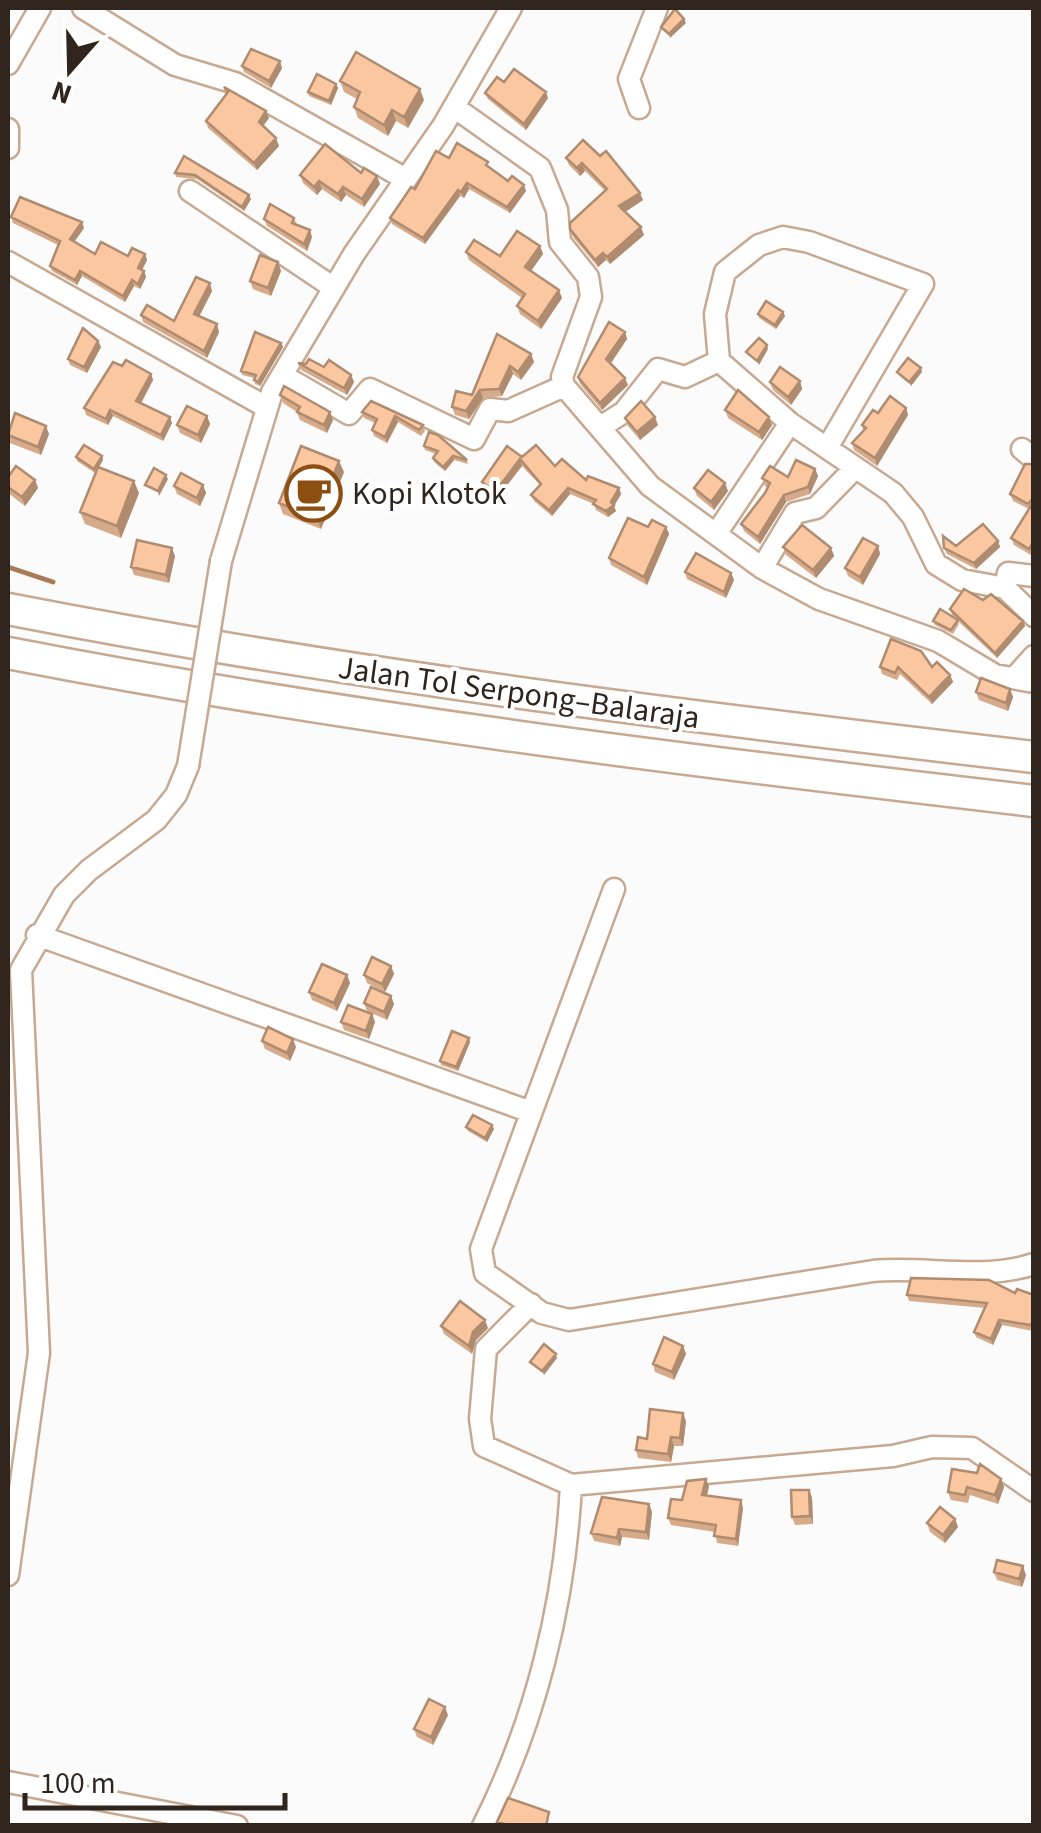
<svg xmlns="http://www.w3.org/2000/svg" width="1041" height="1833" font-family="'Source Sans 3',sans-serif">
<rect width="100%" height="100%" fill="#fbfbfb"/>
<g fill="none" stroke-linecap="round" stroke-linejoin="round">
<path stroke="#a97a56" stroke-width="5" d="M8 567 53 582"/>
<defs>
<path id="minor" d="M83 8 175 65 235 83 404 178
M8 64 40 8
M454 107 540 168 557 210 560 242 588 277 591 297 562 377 564 386 650 486 762 568 819 599 938 641 995 675 1034 682
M639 108 629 79 657 8
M8 129V148
M190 191 334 288
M8 262 266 407
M719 361 715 314 725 272 759 245 783 237 809 242 923 284 827 448
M282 375 349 414 370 389 474 439 490 409 508 411 564 386
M602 426 624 412 658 369 685 377 719 361 790 423 893 493 913 517 936 564 962 580 1005 588 1034 616
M1022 449 1034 459
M716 534 790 423
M221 561 272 392 354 254 443 126 511 8
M762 568 795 513 816 508 855 468
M1005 588 1008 573 1034 576
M1016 676 1034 656
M614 889 481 1249 485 1273 542 1313 569 1320 873 1271C926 1266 982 1281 1034 1264
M37 935 531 1112
M531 1304 486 1349 480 1419 484 1446 571 1485 893 1456 932 1447 972 1448 1034 1491
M8 1575 39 1353 21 970 64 895 89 870 156 820 176 795 188 766
M8 1782 237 1826
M483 1826C536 1721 565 1602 571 1485"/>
<path id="highway" d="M8 609C347 675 690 717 1034 757
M8 653C347 719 690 761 1034 801"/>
</defs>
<use href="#minor" stroke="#c7a992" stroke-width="25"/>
<use href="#highway" stroke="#c7a992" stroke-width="35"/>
<use href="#minor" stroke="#fff" stroke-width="20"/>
<use href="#highway" stroke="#fff" stroke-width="30"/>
<defs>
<path id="minor-bridge" d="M188 766 221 561"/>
</defs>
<use href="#minor-bridge" stroke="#c7a992" stroke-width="25" stroke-linecap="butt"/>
<use href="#minor-bridge" stroke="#fff" stroke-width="20"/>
</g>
<path fill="#d7ab8a" d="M242 66 282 68 271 88 244 72Z
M340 81 424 100 408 128 396 121 388 136 358 118 354 107 357 99 344 92Z
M504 82 548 98 526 130 488 99 485 93Z
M336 84 338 88 331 105 309 96 308 92Z
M224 87 266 111 269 118 263 126 279 146 257 170 208 128 206 121 226 95Z
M583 140 643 200 625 212 644 235 610 264 606 260 598 267 573 237 570 229 605 191 585 171 580 176 569 165 566 158Z
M184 156 251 199 244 211 197 179 176 177 175 173Z
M449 158 490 168 508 181 526 191 510 213 469 189 464 198 460 196 425 244 392 224 390 218 415 189Z
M361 173 380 184 364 207 346 195 341 202 322 189 317 195 303 183 300 175Z
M11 217 84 228 74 242 95 254 128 256 145 254 147 260 142 270 144 271 146 277 140 289 134 286 125 302 82 276 77 285 52 271 50 266 58 245 13 223Z
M294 218 297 225 312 237 307 251 267 226 264 219Z
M540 246 543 254 531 271 562 298 541 329 520 314 517 306 522 298 469 260 466 252 500 256Z
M278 262 281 271 271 296 253 289 250 281Z
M212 291 199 316 219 332 207 358 143 322 141 315 174 321Z
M783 312 785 316 776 329 759 318 758 314Z
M625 332 627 339 610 364 628 385 602 410 580 384 578 377Z
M497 334 531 354 534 362 521 380 513 374 502 396 483 398 469 419 455 415 452 407 472 395Z
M98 341 101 347 87 373 70 365 68 359Z
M281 343 283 347 260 386 255 384V378L242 375 241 371Z
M298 363 324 367 351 375 354 382 347 395 301 370Z
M122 366 151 374 153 380 141 403 172 423 163 441 113 416 108 425 86 415 84 408Z
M800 381 802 389 791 405 773 390 770 382Z
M280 395 330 412 333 420 327 433 300 420 297 412 283 403Z
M371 401 423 425 425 431 421 436 398 422 387 443 374 436 372 430 375 423 364 418 362 412Z
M906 408 908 415 877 466 854 450 852 443 863 430 862 425 878 413Z
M725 410 772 425 762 440 728 418Z
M207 416 210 424 201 443 180 433 177 425Z
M625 418 658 425 640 440 628 426Z
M8 433 49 434 41 455 10 443Z
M424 446 467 460 468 464 454 460 445 471 434 462 433 458 436 454 425 450Z
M102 456 103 460 99 467 139 493 121 538 85 524 80 512 95 473 77 461 76 457Z
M522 457 555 466 586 480 619 488 621 494 614 506 616 511 608 517 596 510 594 504 570 494 552 516 534 501 531 495 540 485 522 466 497 498 484 488 482 482Z
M1034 464V552L1031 555 1014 545 1011 538 1029 509 1013 501 1010 494Z
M815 469 818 476 810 494 786 502 760 544 744 531 741 524 765 493 768 488 765 486 762 478 788 477Z
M344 472 321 529 283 514 279 503Z
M8 477 35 480 38 488 25 506 8 493Z
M203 485 206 493 200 506 177 494 174 486Z
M694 488 728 491 714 510 697 496Z
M666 527 669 534 647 585 611 565 609 558Z
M998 541 1000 547 976 569 947 554 944 548Z
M878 546 880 554 863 585 848 576 845 568Z
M783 547 831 548 834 556 816 578 786 555Z
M175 556 169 583 134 575 131 567Z
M685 572 731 573 734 580 726 598 687 579Z
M950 609 1023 621 1025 626 997 658 958 621 959 624 953 634 935 625 933 621 956 619 952 615Z
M880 667H932L950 675 953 682 932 704 900 674 897 680 882 674Z
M1010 689 1013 697 1008 711 979 700 976 692Z
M391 966 394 974 385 992 367 983 364 975Z
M347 975 350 983 337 1011 312 1000 309 992Z
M364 1003 394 1004 387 1020 367 1011Z
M372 1014 375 1022 369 1039 344 1030 341 1022Z
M262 1041 296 1047 290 1061 265 1049Z
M470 1042 458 1071 441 1065 440 1061Z
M492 1125 494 1129 487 1142 468 1131 466 1127Z
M1015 1293 1034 1295 1033 1331 1002 1325 993 1345 976 1337 974 1332 985 1308 909 1301 907 1295Z
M441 1326 488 1328 476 1340 472 1354 444 1334Z
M683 1346 686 1354 674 1380 655 1372 653 1364Z
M686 1421 683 1446H674L671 1462 638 1458 636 1450 647 1439Z
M1001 1479 1004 1487 998 1504 970 1495 968 1503 951 1500 948 1492Z
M709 1486 707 1496 743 1508 738 1546 717 1543 715 1532 671 1525 668 1518 682 1500Z
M809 1490 812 1498 813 1524 795 1525 792 1517Z
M649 1504 652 1512 649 1540 622 1537 620 1546 594 1541 591 1533Z
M955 1519 958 1527 945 1543 930 1532 927 1523Z
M994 1572 1026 1575 1022 1587 997 1580Z
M448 1715 433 1745 417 1737 414 1729Z"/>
<path fill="#af8b70" d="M684 19 686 23 670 38 669 34Z
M280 61 282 68 271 88 269 81Z
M336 84 338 88 331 105 329 101Z
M420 89 424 100 408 128 404 117Z
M546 92 548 98 526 130 524 124Z
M392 110 396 121 388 136 384 125Z
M266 111 269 118 261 129 259 122Z
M276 138 279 146 257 170 254 163Z
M582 163 585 171 580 176 577 168Z
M377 176 380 184 364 207 362 199Z
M319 181 322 189 317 195 314 187Z
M467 183 469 189 464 198 461 192Z
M524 185 526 191 510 213 507 207Z
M343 187 346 195 341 202 338 194Z
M458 190 460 196 425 244 423 238Z
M640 193 643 200 622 214 619 206Z
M249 195 251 199 244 211 242 207Z
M82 222 84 228 72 245 70 239Z
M641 227 644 235 610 264 607 257Z
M310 230 312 237 307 251 304 244Z
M540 246 543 254 528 275 525 267Z
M603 253 606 260 598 267 595 260Z
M145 254 147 260 140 274 138 268Z
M278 262 281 271 271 296 268 288Z
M80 271 82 276 77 285 75 280Z
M144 271 146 277 140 289 138 284Z
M132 280 134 286 125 302 123 296Z
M210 283 212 291 197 321 194 314Z
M559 290 562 298 541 329 538 321Z
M783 312 785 316 776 329 775 325Z
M217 324 219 332 207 358 204 351Z
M625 332 627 339 609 366 606 359Z
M98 341 101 347 87 373 84 367Z
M281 343 283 347 260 386 258 382Z
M767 345 768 349 759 365 757 361Z
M531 354 534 362 521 380 518 372Z
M510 366 513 374 502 396 499 389Z
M921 368 922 372 911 386 909 382Z
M151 374 153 380 139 407 136 401Z
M351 375 354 382 347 395 344 388Z
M625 378 628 385 602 410 600 403Z
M800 381 802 389 791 405 788 397Z
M480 390 483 398 469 419 466 411Z
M906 408 908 415 877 466 875 458Z
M110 410 113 416 108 425 106 419Z
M330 412 333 420 327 433 324 425Z
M207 416 210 424 201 443 198 435Z
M395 416 398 422 387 443 385 437Z
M170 417 172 423 163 441 161 435Z
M655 417 658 425 640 440 637 432Z
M769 417 772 425 762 440 759 432Z
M46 426 49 434 41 455 38 447Z
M102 456 103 460 95 473 94 469Z
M453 456 454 460 445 471 443 467Z
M520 459 522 466 497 498 495 492Z
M339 461 344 472 321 529 317 518Z
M815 469 818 476 810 494 808 487Z
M166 475 168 479 159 496 158 491Z
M35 480 38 488 25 506 22 497Z
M134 481 139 493 121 538 117 526Z
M725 483 728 491 714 510 711 502Z
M203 485 206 493 200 506 197 498Z
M568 488 570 494 552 516 549 510Z
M619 488 621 494 614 506 616 511 608 517 606 511Z
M784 495 786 502 760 544 758 537Z
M666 527 669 534 647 585 644 577Z
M998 541 1000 547 976 569 974 563Z
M878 546 880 554 863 585 860 577Z
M172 548 175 556 169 583 166 575Z
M831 548 834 556 816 578 813 570Z
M731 573 734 580 726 598 724 592Z
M1023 621 1025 626 997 658 995 653Z
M950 675 953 682 932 704 929 697Z
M1010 689 1013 697 1008 711 1006 703Z
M391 966 394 974 385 992 382 984Z
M347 975 350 983 337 1011 334 1003Z
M391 996 394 1004 387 1020 384 1012Z
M372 1014 375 1022 369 1039 366 1031Z
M469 1038 470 1042 458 1071 456 1067Z
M293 1039 296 1047 290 1061 287 1053Z
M492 1125 494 1129 487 1142 485 1138Z
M485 1320 488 1328 476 1340 472 1354 469 1346 473 1332Z
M999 1320 1002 1325 993 1345 991 1339Z
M683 1346 686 1354 674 1380 672 1372Z
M556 1354 557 1358 544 1375 542 1371Z
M683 1413 686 1421 683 1446 680 1438Z
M671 1437 674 1446 671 1462 668 1454Z
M706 1479 709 1486 705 1502 702 1495Z
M1001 1479 1004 1487 998 1504 995 1495Z
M809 1490 812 1498 813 1524 810 1516Z
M741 1500 743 1508 738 1546 736 1539Z
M649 1504 652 1512 649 1540 646 1532Z
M955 1519 958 1527 945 1543 943 1535Z
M619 1529 622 1537 620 1546 617 1538Z
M1023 1566 1026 1575 1022 1587 1019 1579Z
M445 1707 448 1715 433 1745 431 1737Z"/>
<path fill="#fac7a0" stroke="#af8b70" stroke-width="2.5" d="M675 9 684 19 669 34 661 27Z
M251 49 280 61 269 81 242 66Z
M356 52 420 89 404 117 392 110 384 125 354 107 360 92 340 81Z
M514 69 546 92 524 124 485 93 497 77 504 82Z
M317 74 336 84 329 101 308 92Z
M224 87 266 111 259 122 276 138 254 163 206 121 228 92Z
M583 140 600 156 606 151 640 193 619 206 641 227 607 257 603 253 595 260 570 229V223L607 189 582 163 577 168 566 158Z
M457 143 488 162 486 165 508 181 512 176 524 185 507 207 467 183 461 192 458 190 423 238 390 218 411 187 415 189 436 151 449 158Z
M325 144 361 173 364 168 377 176 362 199 343 187 338 194 319 181 314 187 300 175Z
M184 156 249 195 242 207 195 175 175 173Z
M20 197 82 222 70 239 95 254 101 242 128 256 132 248 145 254 138 268 144 271 138 284 132 280 123 296 80 271 75 280 50 266 60 241 11 217Z
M270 204 294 218 292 223 310 230 304 244 264 219Z
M517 231 540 246 525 267 559 290 538 321 517 306 525 294 466 252 474 240 500 256Z
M260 255 278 262 268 288 250 281Z
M196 277 210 283 194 314 217 324 204 351 141 315 147 305 174 321Z
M766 301 783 312 775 325 758 314Z
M609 322 625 332 606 359 625 378 600 403 578 377Z
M83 328 98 341 84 367 68 359Z
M255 332 281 343 258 382 254 380 256 375 241 371Z
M497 334 531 354 518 372 510 366 499 389 480 390 466 411 452 407 456 391 472 395Z
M759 338 767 345 757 361 746 352Z
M908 358 921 368 909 382 897 372Z
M309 359 324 367 329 360 351 375 344 388 298 363 306 364Z
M126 360 151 374 136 401 170 417 161 435 110 410 106 419 84 408 113 362 122 366Z
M780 367 800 381 788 397 770 382Z
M284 386 330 412 324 425 297 412 300 407 280 395Z
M738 390 769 417 759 432 725 410Z
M890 396 906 408 875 458 852 443 866 428 862 425 873 410 878 413Z
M371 401 423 425 419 430 395 416 385 437 372 430 377 419 362 412Z
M641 401 655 417 637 432 625 418Z
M187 406 207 416 198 435 177 425Z
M15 413 46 426 38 447 8 435Z
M429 432 438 435 467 460 453 456 443 467 433 458 438 451 424 446Z
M84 445 102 456 94 469 76 457Z
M536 445 555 466 562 459 586 480 588 476 619 488 611 502 614 505 606 511 593 504 596 500 568 488 549 510 531 495 541 484 520 459 495 492 482 482 507 446 522 457Z
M301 446 339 461 317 518 279 503Z
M796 460 815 469 808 487 784 495 758 537 741 524 765 493 770 483 762 478 770 466 788 477Z
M1025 464H1034V497L1028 504 1010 494Z
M16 466 35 480 22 497 8 487V477Z
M98 467 134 481 117 526 80 512Z
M154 468 166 475 158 491 145 485Z
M708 470 725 483 711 502 694 488Z
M181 473 203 485 197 498 174 486Z
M1034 501V541L1029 549 1011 538Z
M628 518 648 527 652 520 666 527 644 577 609 558Z
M983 524 998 541 974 563 944 548 943 536 956 546Z
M802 525 831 548 813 570 783 547Z
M863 538 878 546 860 577 845 568Z
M137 540 172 548 166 575 131 567Z
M696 553 731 573 724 592 685 572Z
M964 589 983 600 991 594 1023 621 995 653 950 609Z
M940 609 958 620 951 630 933 621Z
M891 639 921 651 932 667 937 662 950 675 929 697 898 667 895 673 880 667Z
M981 678 1010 689 1006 703 976 692Z
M372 957 391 966 382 984 364 975Z
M322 964 347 975 334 1003 309 992Z
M371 987 391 996 384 1012 364 1003Z
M348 1005 372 1014 366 1031 341 1022Z
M268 1027 293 1039 287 1053 262 1041Z
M452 1031 469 1038 456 1067 440 1061Z
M473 1115 492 1125 485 1138 466 1127Z
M911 1278 989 1280 1015 1293 1017 1289 1034 1295V1317L1031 1325 999 1320 991 1339 974 1332 987 1303 907 1295Z
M460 1301 485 1320 473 1332 469 1346 441 1326Z
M664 1337 683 1346 672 1372 653 1364Z
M544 1344 556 1354 542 1371 530 1362Z
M650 1409 683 1413 680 1438 671 1437 668 1454 636 1450 638 1437 647 1439Z
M980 1464 1001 1479 995 1495 967 1487 965 1495 948 1492 952 1469 977 1473Z
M706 1479 702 1495 741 1500 736 1539 714 1536 716 1525 668 1518 671 1499 682 1500 687 1481Z
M791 1490H809L810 1516 792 1517Z
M602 1497 649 1504 646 1532 619 1529 617 1538 591 1533Z
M940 1507 955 1519 943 1535 927 1523Z
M997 1560 1023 1566 1019 1579 994 1572Z
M429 1699 445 1707 431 1737 414 1729Z
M508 1798 549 1812 546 1826H512L497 1822Z"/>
<defs>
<symbol id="cafe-ring" viewBox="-11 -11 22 22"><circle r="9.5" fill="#fff" stroke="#8c4e11" stroke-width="1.5"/><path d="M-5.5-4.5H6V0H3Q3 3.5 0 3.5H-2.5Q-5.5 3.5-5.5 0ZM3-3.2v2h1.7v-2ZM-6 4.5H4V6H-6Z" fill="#8c4e11"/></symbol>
</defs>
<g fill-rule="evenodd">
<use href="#cafe-ring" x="282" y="462" width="63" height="63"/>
</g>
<g text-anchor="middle" stroke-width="8" stroke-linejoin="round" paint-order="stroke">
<g font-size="32" fill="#30251c" stroke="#fff" text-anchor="start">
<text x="352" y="504">Kopi Klotok</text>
</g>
<g font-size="32" fill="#30251c" stroke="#fff">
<text transform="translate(519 692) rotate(8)" y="11">Jalan Tol Serpong–Balaraja</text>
</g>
</g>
<rect width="1041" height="1833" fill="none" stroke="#30251c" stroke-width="20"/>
<g transform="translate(70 70) rotate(200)" stroke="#ffffff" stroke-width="8" paint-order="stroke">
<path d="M0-8L18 38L0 25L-18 38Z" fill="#30251c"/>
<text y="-15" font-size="28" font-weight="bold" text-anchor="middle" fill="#30251c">N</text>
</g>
<path d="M25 1793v15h260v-15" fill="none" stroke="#30251c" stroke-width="5"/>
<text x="40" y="1793" font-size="30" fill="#30251c" stroke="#ffffff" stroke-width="8" paint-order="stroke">100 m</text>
</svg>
